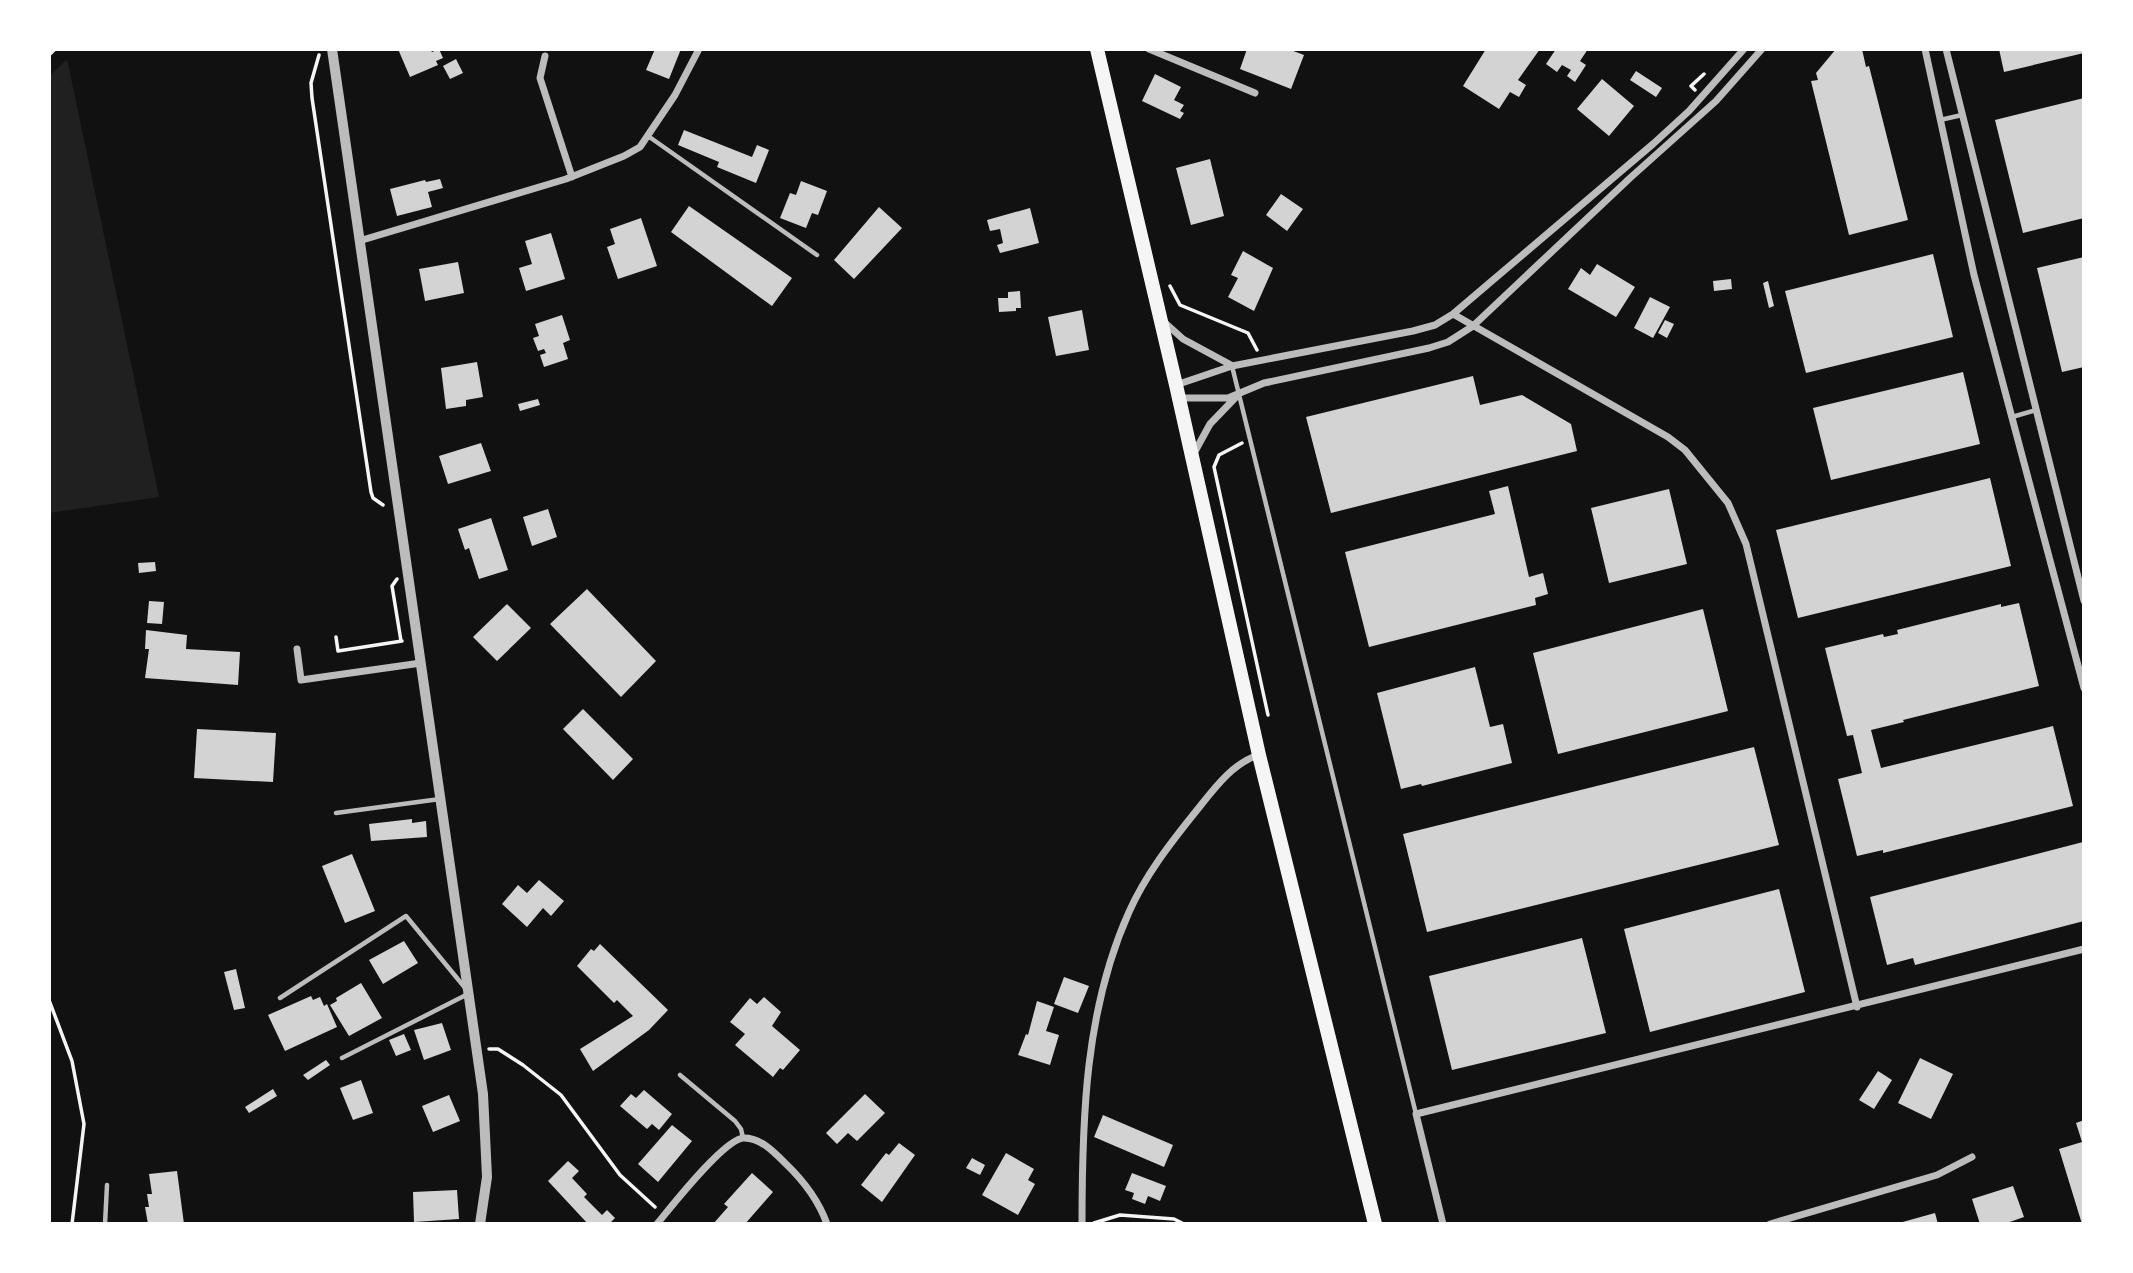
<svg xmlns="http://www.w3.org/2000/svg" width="2133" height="1273" font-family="Signika,sans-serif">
<rect width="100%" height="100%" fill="#111"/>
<path fill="#202020" d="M67 59 159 497 49 513V77Z"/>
<path fill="#d3d3d3" d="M398 49H430L432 52 439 49 443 58 436 61 438 65 410 77Z
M655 49H681L669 79 646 70Z
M1247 49H1288L1304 55 1291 89 1240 69Z
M1486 49H1540L1518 80 1526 85 1519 97 1510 92 1499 109 1463 86Z
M1556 49H1588L1580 61 1586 65 1575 82 1567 76 1571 70 1562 65 1557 72 1546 64Z
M1836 49H1862L1866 67 1869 66 1908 220 1849 235 1811 81 1818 80 1816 73Z
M1999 49H2084V53L2004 72Z
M456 59 463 73 450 79 443 66Z
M1636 71 1662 88 1656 97 1630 80Z
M1155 74 1181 87 1174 100 1184 105 1180 111 1184 113 1180 119 1142 101Z
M1602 79 1634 106 1609 136 1577 109Z
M2084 98V218L2023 233 1995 120Z
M684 130 752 157 757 145 769 150 756 183 717 167 719 162 678 145Z
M1210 159 1224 216 1191 225 1176 168Z
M440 179 443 188 428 192 432 207 397 216 390 189 425 180 426 182Z
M801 181 827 191 818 215 812 213 806 228 780 218 790 193 796 195Z
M1281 194 1303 209 1287 231 1266 215Z
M689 206 792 278 772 306 671 232Z
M879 207 902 228 854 279 834 260Z
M1030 208 1039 243 1000 253 997 245 1003 243 1000 229 990 231 987 220Z
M641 218 657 266 618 279 607 247 615 244 610 229Z
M551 233 565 279 526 291 519 268 532 264 525 241Z
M1243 251 1273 268 1254 311 1228 297 1238 278 1231 275Z
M1933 254 1953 337 1806 373 1785 291Z
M2084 257V367L2062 372 2037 268Z
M458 262 464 293 425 301 419 269Z
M1597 264 1635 287 1616 317 1568 289 1581 268 1590 275Z
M1731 279 1732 289 1714 291 1713 281Z
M1768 281 1774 306 1769 308 1763 283Z
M1020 291 1021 308H1016V311L999 312 998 298H1008V292Z
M1650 297 1670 307 1653 338 1634 328Z
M1082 310 1089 350 1056 356 1048 317Z
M562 315 570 340 563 343 568 359 544 367 540 355 546 353 544 349 538 351 533 338 539 336 535 324Z
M1665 320 1674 324 1667 338 1658 333Z
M477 362 483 397 466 400V406L446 409 441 368Z
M1963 372 1980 444 1831 480 1813 408Z
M1473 376 1480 405 1522 395 1571 424 1577 451 1331 513 1306 417Z
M538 399 540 405 520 411 518 404Z
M481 443 491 471 448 484 439 456Z
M1990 478 2011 566 1798 618 1776 530Z
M1508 486 1529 577 1543 573 1548 594 1535 598 1536 605 1369 647 1345 552 1495 514 1489 491Z
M1669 489 1687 564 1609 583 1591 508Z
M548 509 557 537 532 546 523 517Z
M491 518 508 570 479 579 469 548 465 550 458 529Z
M155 562 156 571 139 573 138 563Z
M587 589 656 661 621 697 550 624Z
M149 601 164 602 162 624 147 623Z
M2019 603 2039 686 1903 720 1904 722 1871 730 1881 768 2053 726 2073 806 1883 853V850L1857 856 1838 779 1862 773 1853 735 1847 736 1825 648 1883 634 1884 637 1898 634 1897 630 2001 604V607Z
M507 604 531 628 497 661 473 637Z
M1703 609 1728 711 1558 754 1533 653Z
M146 630 187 635 186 649 240 652 238 685 145 678 149 649H145Z
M1475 667 1490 727 1503 724 1512 763 1422 786 1421 784 1401 789 1377 693Z
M583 709 633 759 613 780 563 729Z
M197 729 276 733 273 782 194 778Z
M1754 747 1779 845 1427 932 1403 834Z
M412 819V823L426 821 427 837 371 841 369 824Z
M2083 842 2084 921 1915 965 1913 958 1887 965 1870 897Z
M352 854 375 911 345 923 322 866Z
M539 880 564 901 551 916 543 908 527 927 502 904 518 885 527 893Z
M1779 889 1805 992 1650 1032 1624 929Z
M1582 938 1606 1033 1452 1070 1429 976Z
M404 941 418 963 383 984 369 960Z
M600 944 668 1010 649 1030 593 1071 580 1049 633 1016 617 1000 614 1003 577 966 591 949 594 951Z
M236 969 245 1008 234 1010 224 972Z
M1064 977 1089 986 1078 1013 1054 1004Z
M361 983 382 1018 349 1036 330 1005 337 1001 336 998Z
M311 996 313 1000 320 997 324 1006 327 1004 337 1027 285 1051 268 1015Z
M764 997 781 1012 772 1026 800 1050 783 1070 780 1068 773 1077 735 1045 745 1034 730 1022 750 998 757 1004Z
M1037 1001 1054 1007 1046 1031 1059 1035 1050 1065 1018 1055 1026 1034 1028 1035Z
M442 1023 451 1050 424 1060 414 1030Z
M404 1034 411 1050 396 1056 389 1040Z
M1920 1058 1953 1074 1931 1119 1898 1103Z
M326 1060 330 1065 308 1080 303 1075Z
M1878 1071 1892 1080 1874 1109 1859 1100Z
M361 1080 373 1113 353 1120 340 1088Z
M273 1089 277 1096 249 1113 245 1107Z
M644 1090 672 1114 659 1130 652 1124 647 1129 620 1106 631 1094 636 1098Z
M865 1094 885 1113 857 1141 848 1133 837 1144 826 1133Z
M449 1095 460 1121 433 1132 422 1106Z
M1103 1115 1173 1145 1164 1167 1094 1137Z
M2084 1120V1224H2082L2059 1149 2082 1142 2076 1123Z
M672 1125 692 1141 658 1182 638 1164Z
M899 1143 915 1155 882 1202 861 1185 886 1153 889 1155Z
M1006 1153 1034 1169 1028 1180 1035 1184 1018 1215 982 1195Z
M972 1158 985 1165 980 1175 966 1168Z
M568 1161 579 1171 572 1178 587 1194 584 1197 602 1215 607 1210 615 1218 609 1224H588L548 1181Z
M177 1171 184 1224H148L145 1207H149L147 1194H152L149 1174Z
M752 1173 773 1192 745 1224H713L728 1207 724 1204Z
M1132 1173 1166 1186 1160 1201 1148 1196 1145 1204 1132 1199 1134 1193 1125 1190Z
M2013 1186 2024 1217 2004 1224H1980L1972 1199Z
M457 1190 459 1219 414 1222 413 1192Z
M1935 1213 1938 1224H1899V1223Z"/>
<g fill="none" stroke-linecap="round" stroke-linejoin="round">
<path stroke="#f5f5f5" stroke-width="3.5" d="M49 55 55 49
M319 55 311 83 312 98 371 492 373 498 383 505
M1695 90 1691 86 1704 74
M1170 286 1180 305 1248 333 1257 350
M1242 443 1219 455 1214 467 1268 715
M397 579 392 586 401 641
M336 637 338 651 402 641
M49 1000 72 1061 84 1124 72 1224
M489 1049H498L523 1065 561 1095 620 1175 655 1207
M1094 1223 1120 1215 1174 1219 1184 1224"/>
<path stroke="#bcbcbc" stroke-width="4.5" d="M1940 120 1962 115
M648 136 817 255
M1232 366 1416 1114
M2012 417 2036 410
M336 813 440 799
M280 998 406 916 466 989
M342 1058 466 995
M680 1075 735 1121 741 1129 743 1138
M105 1224 107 1185"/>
<path stroke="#bcbcbc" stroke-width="7" d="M1149 49 1255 93
M1925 49 1974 275 2084 688
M1946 49 2084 601
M545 56 540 78 572 177
M359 241 566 179 624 156 640 147 675 95 699 49
M1453 314 1668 437 1685 450 1728 503 1746 544 1857 1007
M1163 321 1183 339 1231 365
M1176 385 1232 366 1413 331 1435 325 1453 314 1653 144 1689 111 1744 49
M1179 398H1228L1264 383 1429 348 1448 342 1473 326 1630 178 1716 101 1762 49
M1193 455 1210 424 1236 397
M297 649 301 680 421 663
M657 1224C671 1207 725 1138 744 1138 761 1138 774 1152 785 1163 804 1181 818 1199 827 1224
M1082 1224C1082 1118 1085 1010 1129 912 1145 876 1169 845 1193 815 1211 793 1231 763 1259 755
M1443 1224 1416 1114 2084 949
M1770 1224 1937 1175 1972 1157"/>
<path stroke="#bcbcbc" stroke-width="10" d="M332 49 483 1094 487 1177 480 1224"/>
<path stroke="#f5f5f5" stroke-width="14" d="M1097 49 1176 385 1259 755 1375 1224"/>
</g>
<rect width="2133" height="1273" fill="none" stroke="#ffffff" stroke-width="102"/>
</svg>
